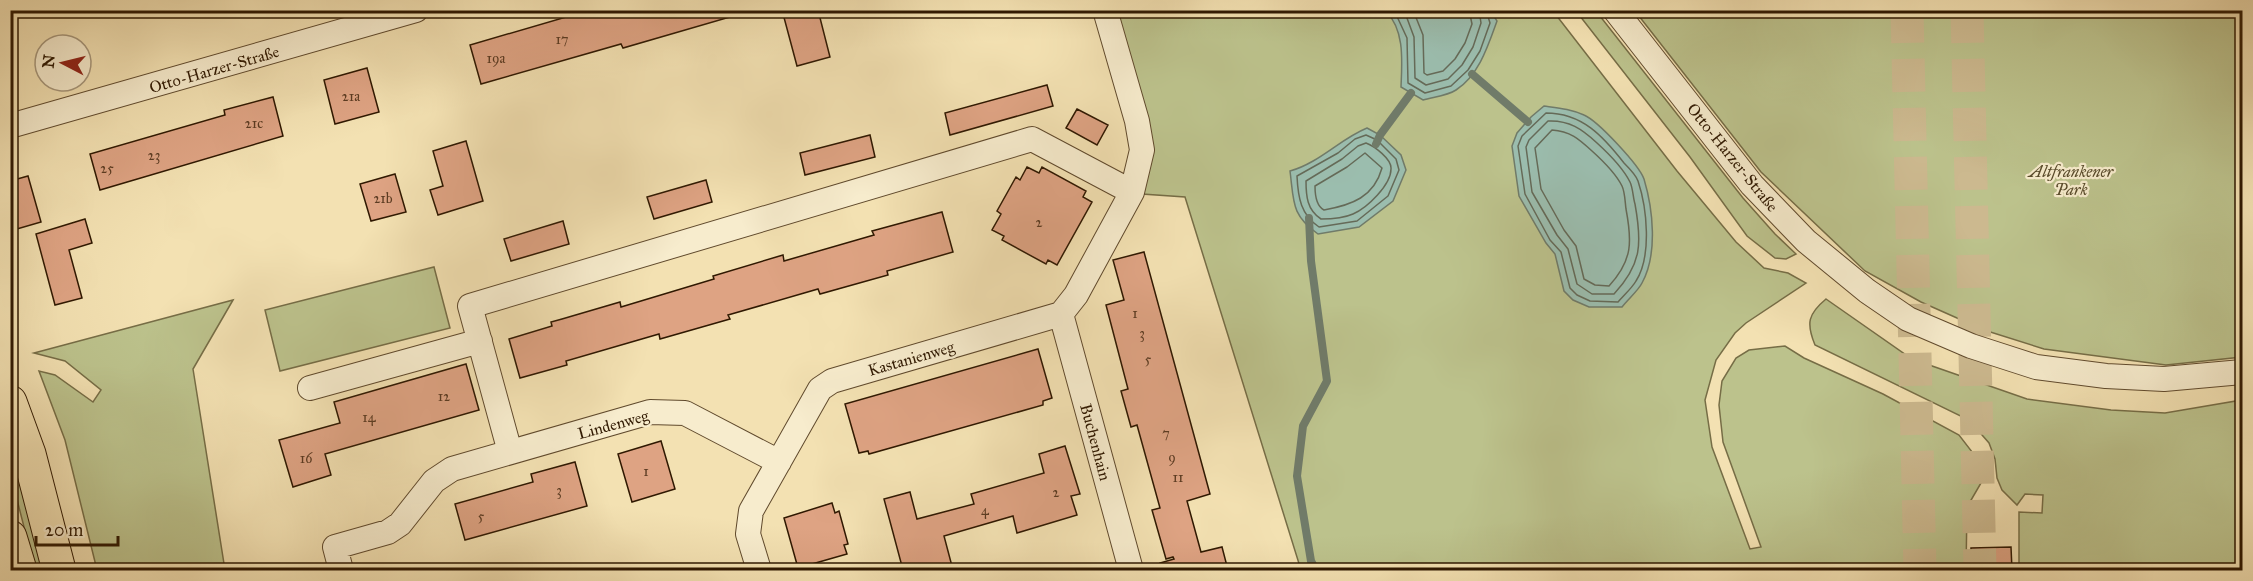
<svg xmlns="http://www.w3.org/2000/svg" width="2253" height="581" font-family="'IM FELL Great Primer',serif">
<rect width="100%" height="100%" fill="#f3e1b2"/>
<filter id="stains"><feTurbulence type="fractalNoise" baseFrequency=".00333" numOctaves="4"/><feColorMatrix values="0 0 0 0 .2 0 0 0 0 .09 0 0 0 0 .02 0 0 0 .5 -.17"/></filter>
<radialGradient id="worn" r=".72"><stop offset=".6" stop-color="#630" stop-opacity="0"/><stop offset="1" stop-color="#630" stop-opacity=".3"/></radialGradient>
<path fill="#bcc28c" stroke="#766d46" stroke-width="1.5" d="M1115 11H1553L1677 171 1736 242 1764 268 1788 273 1806 283 1746 323 1735 333 1716 360 1705 400 1712 447 1750 549 1761 547 1723 442 1719 405 1722 381 1736 358 1749 350 1785 346 1804 358 1883 394 1959 435 1976 457 1981 471V483L1967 507 1966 570H1301L1185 197 1142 194Z
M1576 11H1596L1743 198 1775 234 1796 254 1786 259 1775 258 1747 236 1690 157Z
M1635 11H2242V357L2166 365 2044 349 1984 330 1921 302 1865 271 1761 172Z
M434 267 450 328 280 371 265 310Z
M1826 299 1912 359 2027 399 2111 410 2165 413 2242 400V570H2019V512L2042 513 2043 495 2025 494 2017 505 2002 490 1997 478 1995 459 1989 443 1969 420 1815 345C1806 323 1808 314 1826 299Z
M233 300 193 369 225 570H97L65 440 39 371 55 375 93 402 101 390 65 361 34 353Z
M10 428 47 570H35L11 476Z"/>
<path fill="#9bbdae" stroke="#707b69" stroke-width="1.5" d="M1386 11H1491L1497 21C1488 46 1479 75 1456 90 1447 96 1433 97 1423 100L1401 87C1402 61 1405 31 1386 11Z
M1544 106C1559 108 1571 109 1584 115 1598 121 1639 165 1644 179 1653 209 1658 254 1642 283 1638 291 1628 299 1622 307H1589L1573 300 1564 291 1555 254 1546 243 1519 196 1512 146 1517 133 1531 117Z
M1367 128 1380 135 1401 155 1406 170 1393 201 1359 227 1318 234C1291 215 1294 202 1290 171 1319 163 1340 139 1367 128Z"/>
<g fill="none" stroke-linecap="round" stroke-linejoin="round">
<path stroke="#656a58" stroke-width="1.5" d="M1394 10 1407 38 1408 83 1425 93 1451 86 1468 70 1480 51 1490 23 1486 10
M1404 10 1414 37 1415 78 1426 85 1448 79 1462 65 1473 47 1481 23 1479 10
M1413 10 1423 35 1424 73 1427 75 1443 71 1455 59 1465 43 1472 24 1469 10
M1546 113C1582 113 1603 136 1624 163 1629 168 1636 175 1638 181 1647 208 1652 256 1636 281 1632 288 1624 295 1618 302L1590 301 1577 295 1570 288 1561 252 1550 240 1525 194 1518 146 1522 136Z
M1548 121C1569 120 1582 129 1597 143 1608 153 1623 168 1630 182 1633 188 1633 198 1635 204 1642 243 1642 264 1614 294H1592L1577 284 1568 249 1557 235 1532 192 1526 147 1529 140Z
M1552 130C1570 131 1579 139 1592 151 1602 160 1616 174 1622 186 1625 192 1625 202 1626 209 1632 241 1633 260 1609 286L1595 285 1584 279 1576 246 1564 230 1541 189 1535 148Z
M1366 135 1377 140 1396 159 1399 170 1388 196 1357 221 1319 227C1301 215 1298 198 1297 176L1338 153 1355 139Z
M1366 143C1374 146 1392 159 1391 169 1391 185 1367 208 1353 214 1344 218 1330 219 1321 219 1307 210 1306 196 1306 181L1342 159 1358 146Z
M1365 153 1382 168C1374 197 1352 205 1324 210 1316 206 1315 195 1315 186L1347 167Z"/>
<path stroke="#707b69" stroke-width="8" d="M1472 74 1528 122
M1376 144 1380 135 1411 93
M1309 218 1311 261 1327 381 1303 426 1297 476 1311 561 1316 570"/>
</g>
<path fill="#dea383" stroke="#2f1801" stroke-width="1.5" d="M590 10H729L730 17 623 48 621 44 481 84 470 45Z
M782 10H818L830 57 797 66Z
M367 68 379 112 335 124 324 80Z
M1047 85 1053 106 950 135 945 113Z
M273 97 283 136 100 190 90 154 225 115 224 110Z
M1077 109 1108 125 1097 145 1066 128Z
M870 135 875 157 805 175 800 153Z
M466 141 483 201 438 215 430 190 443 186 433 151Z
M1027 167 1039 173 1042 167 1086 191 1083 197 1092 202 1057 265 1048 260 1046 264 1002 240 1004 236 992 230 1001 214 997 211 1016 177 1020 180Z
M395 174 406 212 371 221 360 184Z
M28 176 41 222 10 231V181Z
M706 180 712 202 654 219 647 197Z
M942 212 953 252 887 271 888 275 820 294 818 289 728 315 730 319 660 339 659 334 566 361 567 365 520 378 509 339 552 326 551 322 562 319 620 302 621 307 714 279 713 276 783 255 784 261 874 235 872 231Z
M85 219 92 243 69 250 82 298 55 305 36 234Z
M563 221 569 244 511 261 504 239Z
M1144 252 1210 494 1187 501 1201 552 1222 547 1228 570H1161L1160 563 1174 559 1173 557 1166 559 1152 510 1160 508 1137 425 1131 427 1121 391 1128 389 1106 305 1124 300 1113 260Z
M1038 349 1052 398 1043 401V405L869 454 868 451 859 453 845 404Z
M466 364 479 410 325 454 331 475 293 487 279 440 340 423 334 402Z
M661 441 675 489 632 502 618 454Z
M1065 446 1080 494 1071 496 1077 515 1017 533 1013 516 944 536 953 570H903L884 499 910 492 917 519 974 504 971 494 1044 473 1039 454Z
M575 462 587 506 465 540 455 504 533 482 531 474Z
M832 503 835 513 839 511 848 544 844 545 847 554 798 568 784 518Z
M2011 547 2012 570H1971V548Z"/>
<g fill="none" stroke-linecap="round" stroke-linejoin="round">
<path stroke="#ccb98f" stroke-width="33" stroke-dasharray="33 16" stroke-linecap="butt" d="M1907 10 1920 570
M1967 10 1980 570"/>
<defs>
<path id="minor" d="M1615 10 1752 185 1806 241 1867 291 1908 319 1971 346 2036 367 2106 376 2164 379 2242 372
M10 126 416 10
M1061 314 1131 570
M310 388 480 341
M510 452 470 306 1032 139 1132 192
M341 570 335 547 388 532 400 524 434 481 452 469 650 412 685 413 779 462
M759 570 748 534 751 511 820 389 832 381 1061 314 1076 295 1132 192 1142 150 1137 121 1105 10"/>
<path id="trunk" d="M10 402 29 454 59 570
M10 537 20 570"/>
</defs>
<use href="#minor" stroke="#604a2d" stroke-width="26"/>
<use href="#trunk" stroke="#2f1801" stroke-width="35"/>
<use href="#minor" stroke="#f7eccd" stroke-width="24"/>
<use href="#trunk" stroke="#f3e1b2" stroke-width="33"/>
</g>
<g text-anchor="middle" stroke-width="4.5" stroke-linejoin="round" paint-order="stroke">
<g font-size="14" fill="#5b3b22">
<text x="562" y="44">17</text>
<text x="496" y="63">19a</text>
<text x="351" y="101">21a</text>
<text x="254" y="128">21c</text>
<text x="154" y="160">23</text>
<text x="107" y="173">25</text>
<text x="383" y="203">21b</text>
<text x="1039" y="227">2</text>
<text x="1135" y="318">1</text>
<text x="1142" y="338">3</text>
<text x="1148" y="364">5</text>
<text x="444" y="401">12</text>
<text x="369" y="422">14</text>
<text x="1166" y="438">7</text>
<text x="1172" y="462">9</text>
<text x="306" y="463">16</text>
<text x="646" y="476">1</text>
<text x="1178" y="482">11</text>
<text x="559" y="495">3</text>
<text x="1056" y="497">2</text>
<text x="985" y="515">4</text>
<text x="481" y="521">5</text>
</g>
<g font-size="16" fill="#2f1801" stroke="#f7eccd">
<text transform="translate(214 69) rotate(-16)" y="6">Otto-Harzer-Straße</text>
<text transform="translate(1733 157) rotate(51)" y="6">Otto-Harzer-Straße</text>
<text transform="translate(911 358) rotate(-16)" y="6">Kastanienweg</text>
<text transform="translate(613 424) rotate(-15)" y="6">Lindenweg</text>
<text transform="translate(1096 442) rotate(75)" y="6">Buchenhain</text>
</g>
<g font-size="16" font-style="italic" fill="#594b2b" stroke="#f7eccd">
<text x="2071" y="177">Altfrankener<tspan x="2071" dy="18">Park</tspan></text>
</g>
</g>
<rect width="2253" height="581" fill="none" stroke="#f3e1b2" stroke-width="36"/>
<rect x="12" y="12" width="2229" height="557" fill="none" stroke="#2f1801" stroke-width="3"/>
<rect x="18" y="18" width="2217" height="545" fill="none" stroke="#2f1801" stroke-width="1.5"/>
<g transform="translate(63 63) rotate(277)"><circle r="28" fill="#f7eccd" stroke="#a7977b" stroke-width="1.5"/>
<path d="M0-4.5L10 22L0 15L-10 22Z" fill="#8f2418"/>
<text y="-9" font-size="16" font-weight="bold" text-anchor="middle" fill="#2f1801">N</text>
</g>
<path d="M36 536v9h82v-9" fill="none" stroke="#2f1801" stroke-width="3"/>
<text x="45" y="536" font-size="18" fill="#2f1801" stroke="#f7eccd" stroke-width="4.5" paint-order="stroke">20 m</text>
<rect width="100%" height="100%" filter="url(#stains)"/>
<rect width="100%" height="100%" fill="url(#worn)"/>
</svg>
